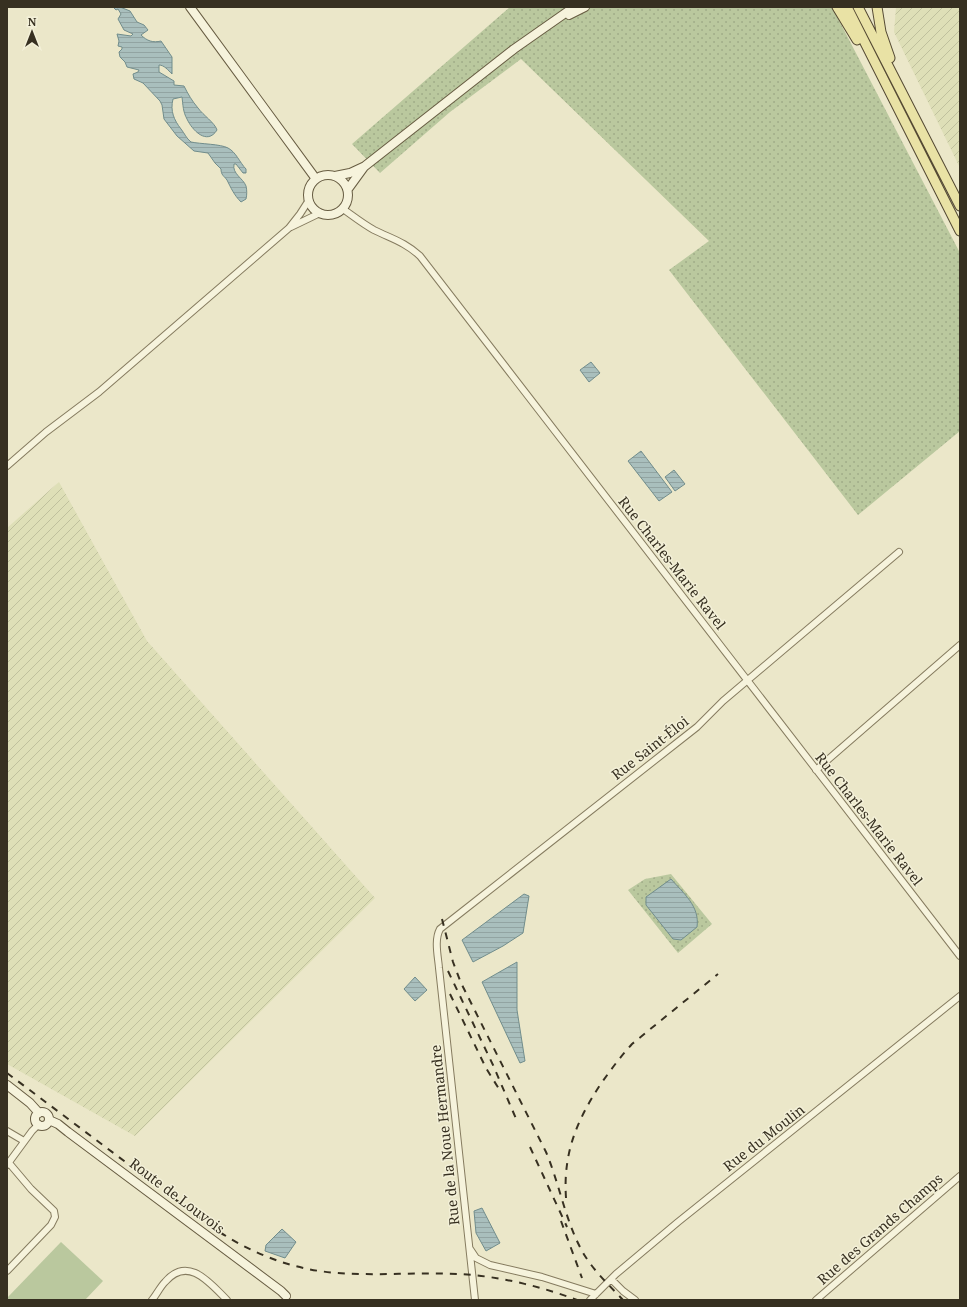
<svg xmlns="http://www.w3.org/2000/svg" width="967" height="1307" font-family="'Noto Serif',serif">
<defs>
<pattern id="farmland-furrows" width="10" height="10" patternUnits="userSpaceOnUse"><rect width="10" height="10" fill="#dedfb7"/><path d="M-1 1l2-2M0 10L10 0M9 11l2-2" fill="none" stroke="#bfc09d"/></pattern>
<pattern id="grass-dots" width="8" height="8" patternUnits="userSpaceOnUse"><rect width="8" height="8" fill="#bac89e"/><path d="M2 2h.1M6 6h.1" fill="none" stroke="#a0ac88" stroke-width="1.8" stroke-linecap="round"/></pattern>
<pattern id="water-rules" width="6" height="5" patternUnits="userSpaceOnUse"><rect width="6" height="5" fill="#a9bfbd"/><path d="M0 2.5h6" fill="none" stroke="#92a4a2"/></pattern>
</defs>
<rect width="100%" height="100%" fill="#ebe7c9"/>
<path fill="url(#farmland-furrows)" d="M896 7H960V168L894 32Z
M59 482 147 641 375 898 135 1136 7 1064V528Z"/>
<path fill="url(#grass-dots)" d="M510 7H832L960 253V431L858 515 669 270 709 241 521 59 450 112 380 173 352 144Z
M671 874 712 924 678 953 628 890 645 879Z"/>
<path fill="#bac89e" d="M61 1242 103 1281 85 1300H7V1298Z"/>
<path fill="url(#water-rules)" stroke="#718d8c" d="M113 7H120L130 11 137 22 144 25 148 30 141 35C147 41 153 43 161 41L172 57V74C168 70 164 65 159 65V72L174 81V85L184 86C188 94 192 101 198 108 203 115 215 123 217 130 207 146 192 130 187 119 183 112 183 105 182 97L173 99C170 111 174 120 181 129 185 134 186 138 191 142 200 144 221 144 228 148 236 152 240 163 246 169V173H243L236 164H234C232 174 243 178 246 186 247 190 247 195 246 199L241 202C234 195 231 188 227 180 224 176 221 175 221 169L215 163 208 153 194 151 177 136 164 119 162 105 160 101 143 83 134 79 133 74 138 72 139 70 127 67 125 62 120 57 119 52 122 49V47L118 46 119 41 117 34 131 36 133 34 124 30 118 19 121 14 118 9 116 10Z
M591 362 600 373 589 382 580 370Z
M641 451 672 492 659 501 628 461Z
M674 470 685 484 675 491 665 477Z
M671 879C683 893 700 906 697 927L681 940 673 939 646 905V897Z
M524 894 529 896 523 933 503 946 473 962 462 940Z
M517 962V1010L525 1061 520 1063 482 982Z
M415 977 427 990 415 1001 404 989Z
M482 1208 500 1243 486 1251 476 1233 474 1211Z
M282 1229 296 1242 285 1258 265 1251 266 1245Z"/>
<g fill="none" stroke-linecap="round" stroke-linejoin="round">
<defs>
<path id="street" d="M343 209C353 216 363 224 374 230 392 239 405 242 420 256L960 956
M291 227 320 213
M7 466 46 432 99 392 289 228 300 214 309 200
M816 770 960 645
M7 1131 24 1141
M7 1165 32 1131 39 1124
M470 1249 476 1258 490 1265 542 1277 596 1294
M7 1271 51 1225 55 1217 54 1211 31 1189 9 1163
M611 1279 623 1291 635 1300
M152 1300C157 1294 160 1287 165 1282 188 1255 210 1283 227 1300
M475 1300 439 968C438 956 434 940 440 929L697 727 723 701 899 552
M590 1300 616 1274 678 1222 960 996
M816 1300 960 1176"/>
<path id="secondary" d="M190 7 316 179
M569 15 585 7
M308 195a20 20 0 1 1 40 0a20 20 0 1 1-40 0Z
M335 176 350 173 365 166 514 49 574 7
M348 189 364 167
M7 1085 30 1103 39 1113
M35 1119a7 7 0 1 1 14 0a7 7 0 1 1-14 0Z
M49 1120 58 1124 68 1132 281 1291 286 1296"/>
<path id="primary" d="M837 7 857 40
M847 7 960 231
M858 7 960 206
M877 7 881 32 890 58"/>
</defs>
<use href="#street" stroke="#857b5f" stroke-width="8"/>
<use href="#secondary" stroke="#675c42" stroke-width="10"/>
<use href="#primary" stroke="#544933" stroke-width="11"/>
<use href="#street" stroke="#f6f3dc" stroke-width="6"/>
<use href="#secondary" stroke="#f6f3dc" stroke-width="8"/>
<use href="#primary" stroke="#e9e2a5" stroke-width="9"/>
<path stroke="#373021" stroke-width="2" stroke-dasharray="7 7" stroke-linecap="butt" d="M442 919 453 962 461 983 546 1152C560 1185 566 1225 585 1256 595 1272 610 1286 623 1300
M448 971 493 1065 517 1121
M450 994 486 1068 499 1089
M7 1073 212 1227C250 1253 292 1270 338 1273 378 1276 419 1272 459 1274 498 1276 540 1286 577 1300
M530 1147 567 1227
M566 1198C563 1154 576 1122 600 1085 610 1071 620 1057 632 1044L718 974
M561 1221 582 1278"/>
</g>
<g text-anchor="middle" stroke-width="3" stroke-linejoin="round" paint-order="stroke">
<g font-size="14" fill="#373021" stroke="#f3f0d8">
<text transform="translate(672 563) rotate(52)" y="5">Rue Charles-Marie Ravel</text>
<text transform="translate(650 748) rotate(-38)" y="5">Rue Saint-Éloi</text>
<text transform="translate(869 819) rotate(52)" y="5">Rue Charles-Marie Ravel</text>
<text transform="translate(445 1135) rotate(-96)" y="5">Rue de la Noue Hermandre</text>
<text transform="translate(764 1138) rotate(-38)" y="5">Rue du Moulin</text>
<text transform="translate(177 1196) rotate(37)" y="5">Route de Louvois</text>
<text transform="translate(880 1229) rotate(-41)" y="5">Rue des Grands Champs</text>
</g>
</g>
<rect width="967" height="1307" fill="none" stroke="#373021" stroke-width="16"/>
<g transform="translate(32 32)" stroke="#f3f0d8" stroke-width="3" paint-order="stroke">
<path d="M0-3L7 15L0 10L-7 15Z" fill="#373021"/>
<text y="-6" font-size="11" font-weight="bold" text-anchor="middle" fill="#373021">N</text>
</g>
</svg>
